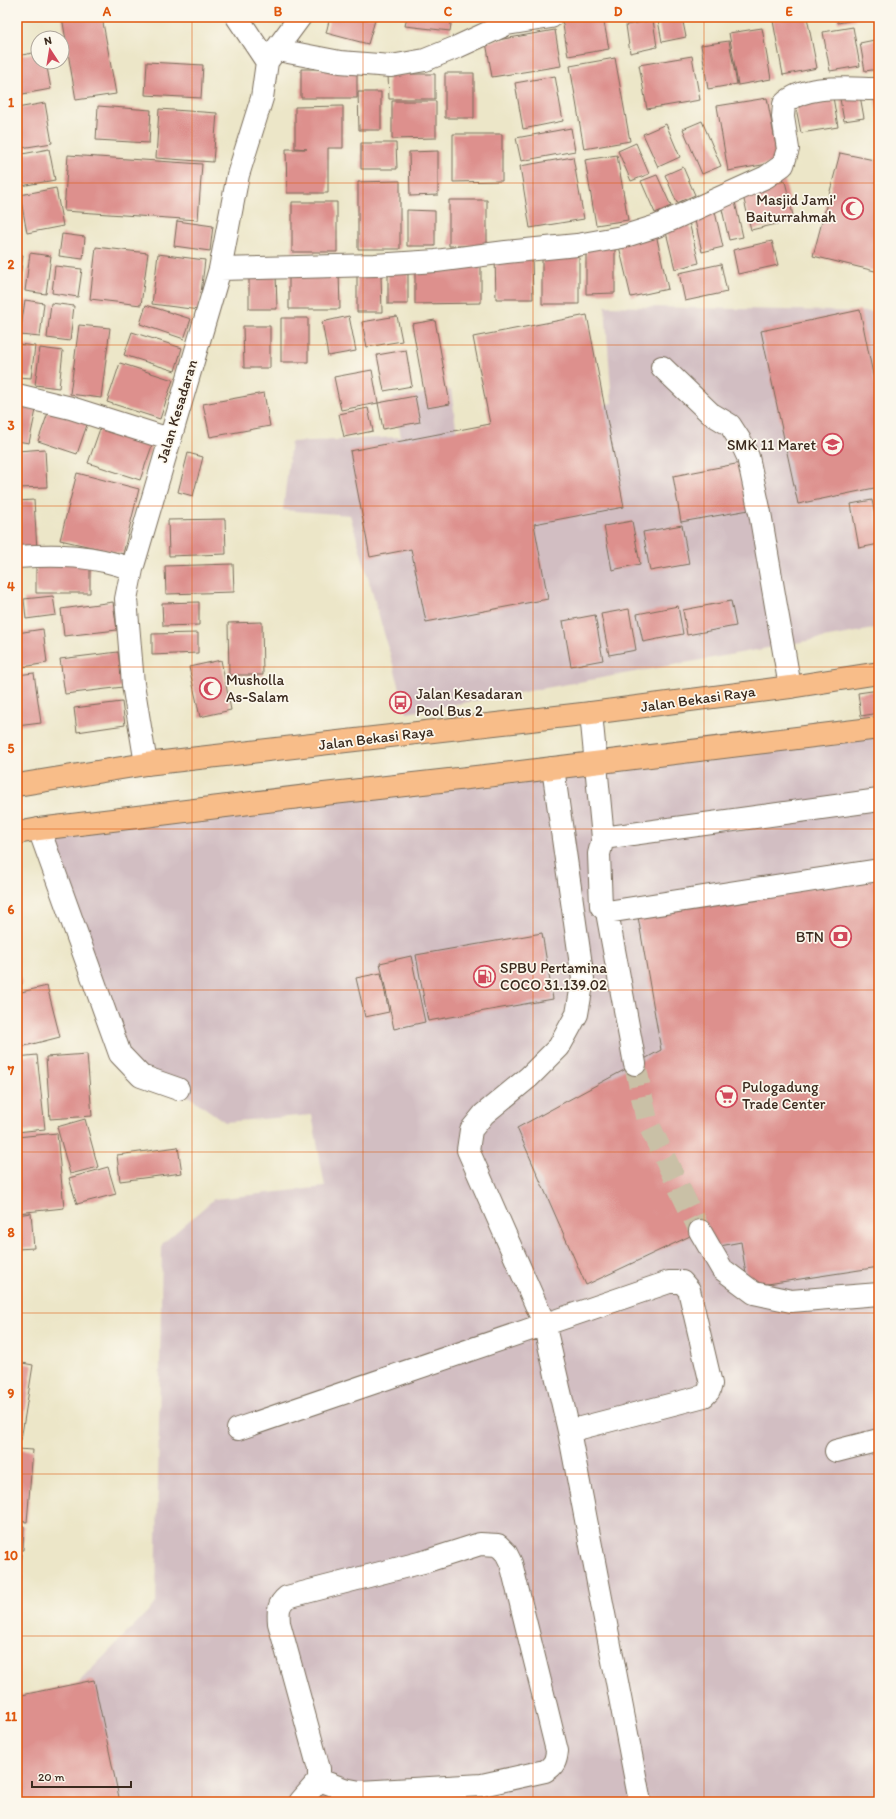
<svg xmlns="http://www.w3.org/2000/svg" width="896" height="1819" font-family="Itim,sans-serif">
<rect width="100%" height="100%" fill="#fbf7ec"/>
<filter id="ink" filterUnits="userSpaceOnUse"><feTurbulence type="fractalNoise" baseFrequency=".025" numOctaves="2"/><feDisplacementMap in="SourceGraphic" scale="8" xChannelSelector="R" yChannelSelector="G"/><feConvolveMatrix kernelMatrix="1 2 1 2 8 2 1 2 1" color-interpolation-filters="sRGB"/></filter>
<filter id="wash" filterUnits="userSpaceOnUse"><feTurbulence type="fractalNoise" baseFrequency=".012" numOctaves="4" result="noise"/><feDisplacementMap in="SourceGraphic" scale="16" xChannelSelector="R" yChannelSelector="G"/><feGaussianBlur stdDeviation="0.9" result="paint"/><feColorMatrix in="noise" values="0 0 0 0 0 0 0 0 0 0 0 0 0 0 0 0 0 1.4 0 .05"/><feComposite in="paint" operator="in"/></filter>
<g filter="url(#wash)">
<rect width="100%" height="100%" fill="#ece6c8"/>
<path fill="#d2bec2" d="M605 306 879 312V628L407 713 350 515 283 510 291 442 401 437 393 398 451 390 457 434 612 403Z
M879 721V1802H17V1733L35 1727 156 1603 162 1244 214 1199 325 1187 312 1115 225 1122 178 1089 120 1054 39 829Z"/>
<g id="blocks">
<path fill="#dd908d" d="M62 17H102L116 94 76 100Z
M330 17H376L368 44 326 33Z
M407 17H452L450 31 405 26Z
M573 17H603L609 49 568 56 562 19Z
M676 17H682L686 37 662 42 658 20Z
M793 17H807L817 68 783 75 773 21Z
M837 17H863L864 18 838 23Z
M653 20 657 47 630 53 626 25Z
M853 27 860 66 830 71 823 32Z
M762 28 771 79 738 85 729 33Z
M555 30 561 66 492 77 486 42Z
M879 39V69L865 71 860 43Z
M729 41 737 84 708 89 701 45Z
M38 52V62H46L51 89 17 95V56Z
M692 56 700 100 647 109 639 65Z
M615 58 630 141 584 149 570 66Z
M147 62 203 65 201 98 145 95Z
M301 69H357V98H301Z
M445 73H474V118H445Z
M388 74H435V99H389Z
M555 76 563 121 523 129 515 83Z
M859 90 864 118 844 121 839 93Z
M832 91 838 127 801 133 794 98Z
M358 92H381V130H359Z
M879 93V117H878L874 94Z
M767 98 779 162 728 171 717 106Z
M392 101H436V138L392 139Z
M45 103 52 143 21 148 17 124V108Z
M98 106 151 110 149 143 96 140Z
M343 106V148H328V193H287L286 149H307L295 148V107Z
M159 109 217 113 213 162 156 158Z
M702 121 721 166 702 174 683 129Z
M666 124 680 157 658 167 643 134Z
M571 128 575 151 521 161 516 138Z
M453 134H502V181L453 182Z
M361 143H396L397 169H361Z
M636 143 649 174 631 181 618 151Z
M49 149 55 180 21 186 17 155Z
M438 151V195L410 196 409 152Z
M840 153 879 161V272L813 256Z
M68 155 202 164 198 220 64 211Z
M617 155 628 220 596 225 585 160Z
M573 157 584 219 530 228 520 166Z
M683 167 695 195 677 203 665 175Z
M657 175 671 206 655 213 641 181Z
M400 181V249H358V182Z
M785 181 794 220 751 230 742 191Z
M56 188 63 226 27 233 20 195Z
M449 200H487V246H449Z
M292 202H337V252H292Z
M735 202 743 237 729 240 721 205Z
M407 210 435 211V246H407Z
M715 212 723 247 702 252 694 216Z
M177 221 213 226 210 251 174 246Z
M689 222 699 263 675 269 665 228Z
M62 234 85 237 83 259 59 256Z
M656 234 668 289 631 297 618 242Z
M772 241 778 265 738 274 733 250Z
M586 245H615V293L586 294Z
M96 247 148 253 141 305 90 299Z
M542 251H579V304H542Z
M30 253 51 256 46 294 25 291Z
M17 254 23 255 18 294H17Z
M158 254 205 260 199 310 152 304Z
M495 257H532L533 299H496Z
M721 264 727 292 685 301 679 273Z
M55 266 82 269 78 297 52 293Z
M481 266V303L415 304V267Z
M408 270V304H388V271Z
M339 272 340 309H289V273Z
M249 273H276L277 309H249Z
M357 275H381L382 312H357Z
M25 300 44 303 40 337 20 335Z
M51 303 74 306 70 341 47 338Z
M146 305 191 319 184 339 140 324Z
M860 310 879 404V487L798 504 761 331Z
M587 315 624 507 534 524 548 599 426 622 411 549 370 557 350 451 490 424 473 337Z
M349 316 356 351 328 356 322 322Z
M397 316 402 341 367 347 362 322Z
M281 318H308V362H281Z
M435 320 450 404 427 408 412 324Z
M79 325 110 328 101 398 70 394Z
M243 326H270V368H244Z
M132 332 182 348 175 371 124 355Z
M17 344 35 346 31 378 17 377Z
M40 348 63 351 59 388 35 385Z
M406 350 412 386 384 391 377 355Z
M120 363 173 380 160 419 107 402Z
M372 370 378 403 341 410 334 377Z
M264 393 270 426 210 437 203 404Z
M415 396 420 422 383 429 378 403Z
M17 406 36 410 29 443 17 441Z
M368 408 373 431 344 437 339 414Z
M49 410 88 422 77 454 38 441Z
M102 423 154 440 140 480 88 463Z
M45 449 47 487 17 488V451Z
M188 453 203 457 193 496 178 492Z
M741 463 749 510 681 522 673 476Z
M77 473 139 489 123 554 60 540Z
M34 500 37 550H17V501Z
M872 500 879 535V544L859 548 851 504Z
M225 519 226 554 169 556 168 520Z
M632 521 640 564 612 570 604 526Z
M682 525 689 564 650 571 643 532Z
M36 560H90V593H36Z
M233 564 234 592 166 594 165 566Z
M53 596 56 615 26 619 24 599Z
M731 601 736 626 687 635 683 610Z
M113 602 117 630 64 636 61 609Z
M199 602V625L163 626 162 603Z
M678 606 683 634 643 642 637 614Z
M629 609 636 650 609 655 601 614Z
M595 615 603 660 571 666 563 621Z
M262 622 263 675H229L228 623Z
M43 629 47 663 17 668V633Z
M198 633V653L152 655V634Z
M118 652 123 687 65 694 60 659Z
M221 660 231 710 200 717 189 667Z
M34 673 41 723 17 726V675Z
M879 690V713L861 716 858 693Z
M122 702 125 725 77 732 74 708Z
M879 879V1267L748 1287 741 1242 715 1247 705 1229 586 1285 517 1128 661 1050 637 911Z
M542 933 553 999 428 1021 416 955Z
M411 956 425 1022 394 1029 380 963Z
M17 968 22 984 17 985Z
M381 973 389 1012 365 1017 356 978Z
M47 986 60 1037 17 1048V993Z
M87 1054 92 1116 50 1119 46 1057Z
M37 1055 45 1129 17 1132V1057Z
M85 1119 98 1167 70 1174 57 1127Z
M57 1133 64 1208 17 1213V1137Z
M178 1147 182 1173 120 1181 117 1155Z
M108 1167 116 1194 77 1204 69 1178Z
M31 1213 34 1248 17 1249V1215Z
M17 1362 33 1365 21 1440H17Z
M17 1449 33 1450 27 1522 17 1521Z
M17 1526H24L23 1550H17Z
M17 1554H22L18 1600H17Z
M94 1680 120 1802H17V1696Z"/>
</g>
</g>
<g filter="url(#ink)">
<use href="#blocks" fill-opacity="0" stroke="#796c5a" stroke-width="1"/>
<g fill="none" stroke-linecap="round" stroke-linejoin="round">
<path stroke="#c9c0a6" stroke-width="22" stroke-dasharray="22 11" stroke-linecap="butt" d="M635 1064 647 1121 700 1231"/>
<defs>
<path id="minor" d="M237 17 267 62
M278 50 340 62 391 66 425 60 457 47 507 24 551 17
M269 59 300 17
M220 269 375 265 436 261 506 252 577 245 622 237 657 226 766 177 783 165 788 149 783 117 784 104C805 83 851 89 879 89
M662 367 710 413 730 425 741 442 748 457 760 513 790 687
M17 395 71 408 169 439
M17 557C59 554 92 555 132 569
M591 713 603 838 599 854 601 906 607 912 635 1064
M146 764 133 684 126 599 132 569 220 269 238 175 262 98 267 62
M553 768 583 979 577 1014 559 1047 529 1077 484 1114 471 1130 468 1150 544 1323 569 1431 640 1802
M39 829 120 1054 141 1076 178 1089
M603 838 879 800
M607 912 879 870
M700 1231 722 1269 754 1293 791 1301 879 1294
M238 1429 669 1282H682L689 1290 711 1384 709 1391 704 1396 569 1431
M836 1451 879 1440
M300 1802 319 1780V1769L279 1623C278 1611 278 1604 287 1597L427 1561 480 1544 498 1545 506 1553 511 1563 557 1751C556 1761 554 1766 545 1771L482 1785 360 1792 344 1789 319 1780"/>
<path id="highway" d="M17 785 146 764 591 713 790 687 879 673
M17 833 39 829 324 794 503 774 879 728"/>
</defs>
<use href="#minor" stroke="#796c5a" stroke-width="24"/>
<use href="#highway" stroke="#796c5a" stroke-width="24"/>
<path stroke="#796c5a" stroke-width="2.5" stroke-dasharray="1 3" stroke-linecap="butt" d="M17 1648 19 1647"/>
<use href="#minor" stroke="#fff" stroke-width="22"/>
<use href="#highway" stroke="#f8bd89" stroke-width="22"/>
</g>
</g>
<path fill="none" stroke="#df570d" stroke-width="1" stroke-opacity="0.55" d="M192 17V1802M363 17V1802M533 17V1802M704 17V1802M17 183H879M17 345H879M17 506H879M17 667H879M17 829H879M17 990H879M17 1152H879M17 1313H879M17 1474H879M17 1636H879"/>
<defs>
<symbol id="mosque-ring" viewBox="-11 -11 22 22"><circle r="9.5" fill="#fbf7ec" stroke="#d1495b" stroke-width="1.5"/><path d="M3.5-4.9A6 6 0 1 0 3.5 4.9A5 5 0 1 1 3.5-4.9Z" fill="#d1495b"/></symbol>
<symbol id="school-ring" viewBox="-11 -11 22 22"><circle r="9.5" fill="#fbf7ec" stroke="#d1495b" stroke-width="1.5"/><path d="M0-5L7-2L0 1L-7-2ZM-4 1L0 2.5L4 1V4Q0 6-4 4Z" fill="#d1495b"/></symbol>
<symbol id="bus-ring" viewBox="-11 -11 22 22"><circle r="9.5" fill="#fbf7ec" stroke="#d1495b" stroke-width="1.5"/><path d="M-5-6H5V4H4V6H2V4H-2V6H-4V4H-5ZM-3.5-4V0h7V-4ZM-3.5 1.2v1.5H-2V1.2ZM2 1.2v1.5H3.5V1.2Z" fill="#d1495b"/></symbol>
<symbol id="bank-ring" viewBox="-11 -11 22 22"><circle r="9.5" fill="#fbf7ec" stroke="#d1495b" stroke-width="1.5"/><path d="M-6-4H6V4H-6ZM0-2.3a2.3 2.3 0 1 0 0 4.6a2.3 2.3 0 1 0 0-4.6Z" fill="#d1495b"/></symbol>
<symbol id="fuel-ring" viewBox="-11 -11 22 22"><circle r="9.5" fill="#fbf7ec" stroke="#d1495b" stroke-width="1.5"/><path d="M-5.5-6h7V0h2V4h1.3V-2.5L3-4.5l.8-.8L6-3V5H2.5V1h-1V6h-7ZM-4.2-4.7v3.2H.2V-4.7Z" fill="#d1495b"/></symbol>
<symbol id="supermarket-ring" viewBox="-11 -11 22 22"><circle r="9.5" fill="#fbf7ec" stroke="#d1495b" stroke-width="1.5"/><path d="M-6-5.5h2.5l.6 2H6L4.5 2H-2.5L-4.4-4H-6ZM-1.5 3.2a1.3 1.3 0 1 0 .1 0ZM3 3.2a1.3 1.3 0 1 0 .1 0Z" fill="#d1495b"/></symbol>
</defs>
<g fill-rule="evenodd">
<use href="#mosque-ring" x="840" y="196" width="25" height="25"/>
<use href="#school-ring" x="820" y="432" width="25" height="25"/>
<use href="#mosque-ring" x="198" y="676" width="25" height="25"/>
<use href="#bus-ring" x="388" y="690" width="25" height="25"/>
<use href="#bank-ring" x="828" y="924" width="25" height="25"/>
<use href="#fuel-ring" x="472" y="964" width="25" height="25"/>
<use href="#supermarket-ring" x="714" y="1084" width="25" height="25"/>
</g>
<g text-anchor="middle" stroke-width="3.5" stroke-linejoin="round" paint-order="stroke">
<g font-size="15" fill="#3b2a1e" stroke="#fbf7ec" text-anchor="start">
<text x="836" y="205" text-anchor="end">Masjid Jami'<tspan x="836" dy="17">Baiturrahmah</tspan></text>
<text x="816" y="450" text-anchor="end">SMK 11 Maret</text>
<text x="226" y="685">Musholla<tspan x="226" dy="17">As-Salam</tspan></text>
<text x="416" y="699">Jalan Kesadaran<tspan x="416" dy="17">Pool Bus 2</tspan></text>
<text x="824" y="942" text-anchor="end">BTN</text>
<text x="500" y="973">SPBU Pertamina<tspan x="500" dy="17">COCO 31.139.02</tspan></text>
<text x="742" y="1092">Pulogadung<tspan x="742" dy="17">Trade Center</tspan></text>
</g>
<g font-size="15" fill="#3b2a1e" stroke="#fbf7ec">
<text transform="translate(177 411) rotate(-73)" y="5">Jalan Kesadaran</text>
<text transform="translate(698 699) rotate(-8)" y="5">Jalan Bekasi Raya</text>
<text transform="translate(376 738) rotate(-7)" y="5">Jalan Bekasi Raya</text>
</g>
</g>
<rect width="896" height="1819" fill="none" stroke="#fbf7ec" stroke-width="44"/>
<g transform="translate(50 50) rotate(348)"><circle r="19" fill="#fbf7ec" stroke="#aea59a"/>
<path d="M0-3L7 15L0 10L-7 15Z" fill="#d1495b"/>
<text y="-6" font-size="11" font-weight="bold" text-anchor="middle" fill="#3b2a1e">N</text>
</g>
<path d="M32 1781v6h99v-6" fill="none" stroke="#3b2a1e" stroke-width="2"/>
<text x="38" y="1781" font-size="12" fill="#3b2a1e" stroke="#fbf7ec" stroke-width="3" paint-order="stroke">20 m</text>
<rect x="22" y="22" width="852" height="1775" fill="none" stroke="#df570d" stroke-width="1.5"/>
<g font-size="13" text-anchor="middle" font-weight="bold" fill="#df570d">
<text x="107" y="16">A</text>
<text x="278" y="16">B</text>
<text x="448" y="16">C</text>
<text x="618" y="16">D</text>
<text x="789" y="16">E</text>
<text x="11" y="107">1</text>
<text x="11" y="269">2</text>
<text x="11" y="430">3</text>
<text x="11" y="591">4</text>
<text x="11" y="753">5</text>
<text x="11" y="914">6</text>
<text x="11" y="1075">7</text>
<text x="11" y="1237">8</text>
<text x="11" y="1398">9</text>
<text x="11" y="1560">10</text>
<text x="11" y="1721">11</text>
</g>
</svg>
